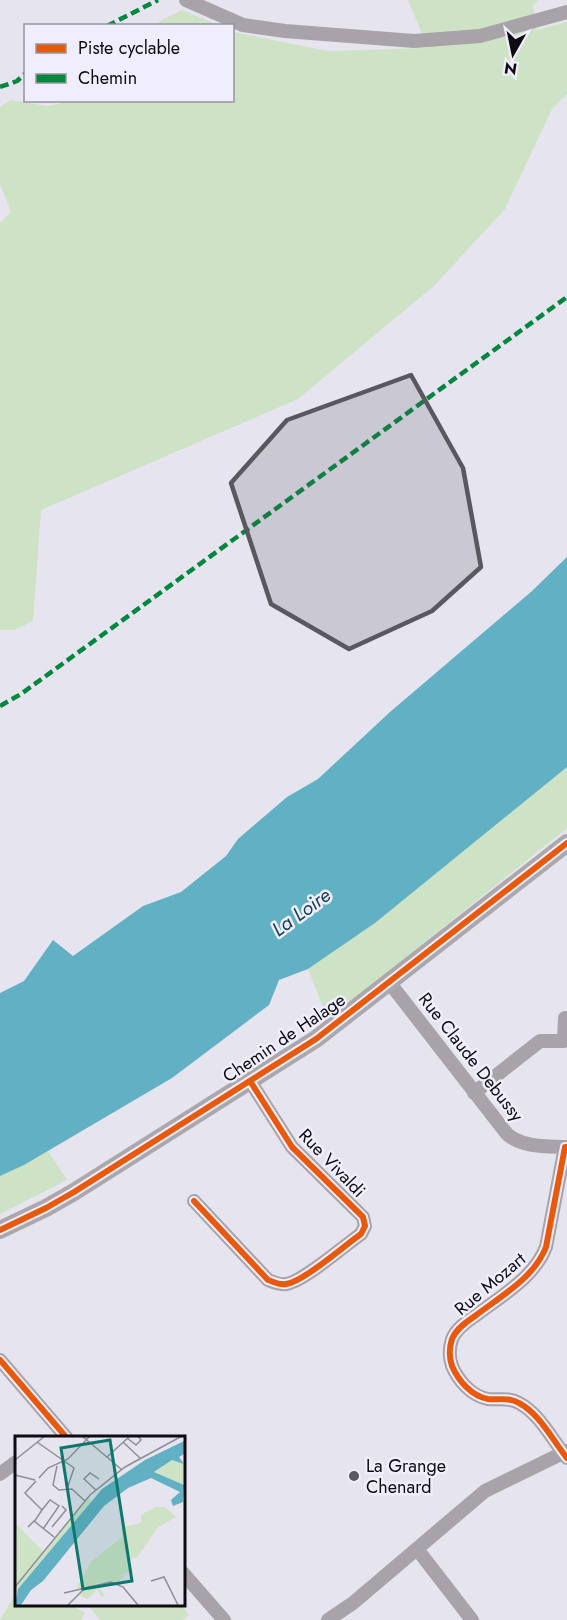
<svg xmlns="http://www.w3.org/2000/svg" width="567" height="1620" font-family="Jost,sans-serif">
<rect width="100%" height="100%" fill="#e6e4ef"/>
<path fill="#cee3c5" d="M408 0H539L533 5 536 30 567 22V94L552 109 505 209 434 286 298 399 41 510 33 621 15 630H0V223L11 212 0 184V107L11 100 47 106 79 100H232L233 32 328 51 428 48Z
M182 10 218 25H152Z
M567 767V828L328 1020 308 969 375 923Z
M48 1151 67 1180 0 1214V1176Z
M16 1593V1604H70L85 1613 81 1620H0Z
M95 1604H180L189 1615 183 1620H100L90 1608Z"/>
<path fill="#61b0c4" d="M567 557V767L375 923 308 969 279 980 269 1005 172 1078 24 1165 0 1176V993L24 981 53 940 73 956 143 906 181 892 226 856 238 839 287 797 318 779 390 712 532 591Z"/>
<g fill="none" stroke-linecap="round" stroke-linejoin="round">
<path stroke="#a7a3a8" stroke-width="14" d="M186 0 243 25 285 31 414 41 480 36 567 12
M389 982 507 1134C523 1148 547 1146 567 1147
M474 1093 540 1041H564L565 1018
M565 1147 546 1247C534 1278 501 1296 475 1316 466 1322 456 1329 452 1339 449 1348 449 1357 452 1366 458 1380 471 1396 488 1399 499 1400 509 1397 519 1403 540 1414 553 1441 567 1458
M194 1201 268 1280C274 1282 279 1285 286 1284 303 1282 345 1245 361 1234L365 1226 363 1217 292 1147 250 1081
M0 1360 66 1437
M0 1474 16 1462
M417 1549 472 1620
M183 1573 224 1620
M328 1620 353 1603 485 1491 567 1451"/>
<path stroke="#aaa8ad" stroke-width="18" d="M0 1230 46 1208 74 1192 316 1039 567 843"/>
<path stroke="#00873e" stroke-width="4.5" stroke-dasharray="9 4.5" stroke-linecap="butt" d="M107 26 158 0
M0 87 17 81 26 73
M0 706 21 694 567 297"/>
<defs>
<path id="cycleway" d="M567 1147H565L546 1247C534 1278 501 1296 475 1316 466 1322 456 1329 452 1339 449 1348 449 1357 452 1366 458 1380 471 1396 488 1399 499 1400 509 1397 519 1403 540 1414 553 1441 567 1458
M194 1201 268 1280C274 1282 279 1285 286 1284 303 1282 345 1245 361 1234L365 1226 363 1217 292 1147 250 1081
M0 1230 46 1208 74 1192 316 1039 567 843
M0 1360 66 1437"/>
</defs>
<use href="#cycleway" stroke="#f0eefd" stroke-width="10"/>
<use href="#cycleway" stroke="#e8590c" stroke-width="6"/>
</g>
<path fill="#59585f" fill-opacity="0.2" stroke="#59585f" stroke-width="4.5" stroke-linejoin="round" d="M411 375 463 468 481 567 432 611 349 649 271 604 231 483 287 420Z"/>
<circle fill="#59585f" stroke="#f0eefd" stroke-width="2" cx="354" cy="1476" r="6"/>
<g text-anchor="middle" stroke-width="5" stroke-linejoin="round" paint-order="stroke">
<g font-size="18" fill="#0d0c12" stroke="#f0eefd">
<text transform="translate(284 1038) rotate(-34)" y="6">Chemin de Halage</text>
<text transform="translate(471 1057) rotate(52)" y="6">Rue Claude Debussy</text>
<text transform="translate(332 1163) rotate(46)" y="6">Rue Vivaldi</text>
<text transform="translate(490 1284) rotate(-40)" y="6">Rue Mozart</text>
</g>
<g font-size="18" fill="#0d0c12" stroke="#f0eefd" text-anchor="start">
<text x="366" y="1472">La Grange<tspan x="366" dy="21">Chenard</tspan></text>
</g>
<g font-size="20" font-style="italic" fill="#15434f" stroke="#f0eefd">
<text transform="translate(301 912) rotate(-36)" y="7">La Loire</text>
</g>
</g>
<g transform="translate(15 1436)">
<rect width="170" height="170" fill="#e6e4ef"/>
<path d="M157 24 169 28V49L139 37ZM75 61 77 65 0 158V87L29 116ZM140 71H150L161 81 143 91 123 120 117 123 114 126 118 134 104 140 111 139 101 147H80L90 159 86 161 82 153 73 163 65 159 70 150 61 153 76 126 107 101 106 91 126 87V79Z" fill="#cee3c5"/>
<path d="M169 5V18L164 21 169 28 157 24 139 36 169 49 168 66 158 70 156 64 165 56 136 42 113 52 89 70 28 145 16 154 6 169H0L3 153 87 53 130 24Z" fill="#61b0c4"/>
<path fill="none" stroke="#8f8e97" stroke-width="1.5" d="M67 0 106 33M112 2 121 9 126 4 123 0M22 6 59 32 52 53M108 6 125 22M92 21 115 0M0 24 30 0M42 30 38 49 44 54 57 53 70 65M0 39 20 44M24 42 33 32 53 23 75 0M81 54 69 43 75 37 84 43M27 74 35 64 44 70 28 93M19 86 27 74 10 57 21 45M13 91 19 85 39 101M37 91 51 74 47 70M136 145 149 141 163 169M0 151 75 59 110 31 167 0M49 157 96 146 108 151 123 169M53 169 70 152"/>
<path fill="#0f766e" fill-opacity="0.15" stroke="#0f766e" stroke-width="3" d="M95 4 117 145 68 153 46 12Z"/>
<rect width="170" height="170" fill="none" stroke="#0d0c12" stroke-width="3"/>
</g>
<rect x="24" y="24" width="210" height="78" fill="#f0eefd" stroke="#95949f" stroke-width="1.5"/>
<rect x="36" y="44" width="30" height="9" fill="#e8590c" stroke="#95949f" stroke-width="1.5"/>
<text x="78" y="54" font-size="18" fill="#0d0c12">Piste cyclable</text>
<rect x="36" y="74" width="30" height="9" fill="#00873e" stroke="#95949f" stroke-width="1.5"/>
<text x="78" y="84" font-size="18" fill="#0d0c12">Chemin</text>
<g transform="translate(513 54) rotate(189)" stroke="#f0eefd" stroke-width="4.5" paint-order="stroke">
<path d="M0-4.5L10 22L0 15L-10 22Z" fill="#0d0c12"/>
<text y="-9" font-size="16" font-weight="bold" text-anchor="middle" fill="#0d0c12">N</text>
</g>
</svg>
